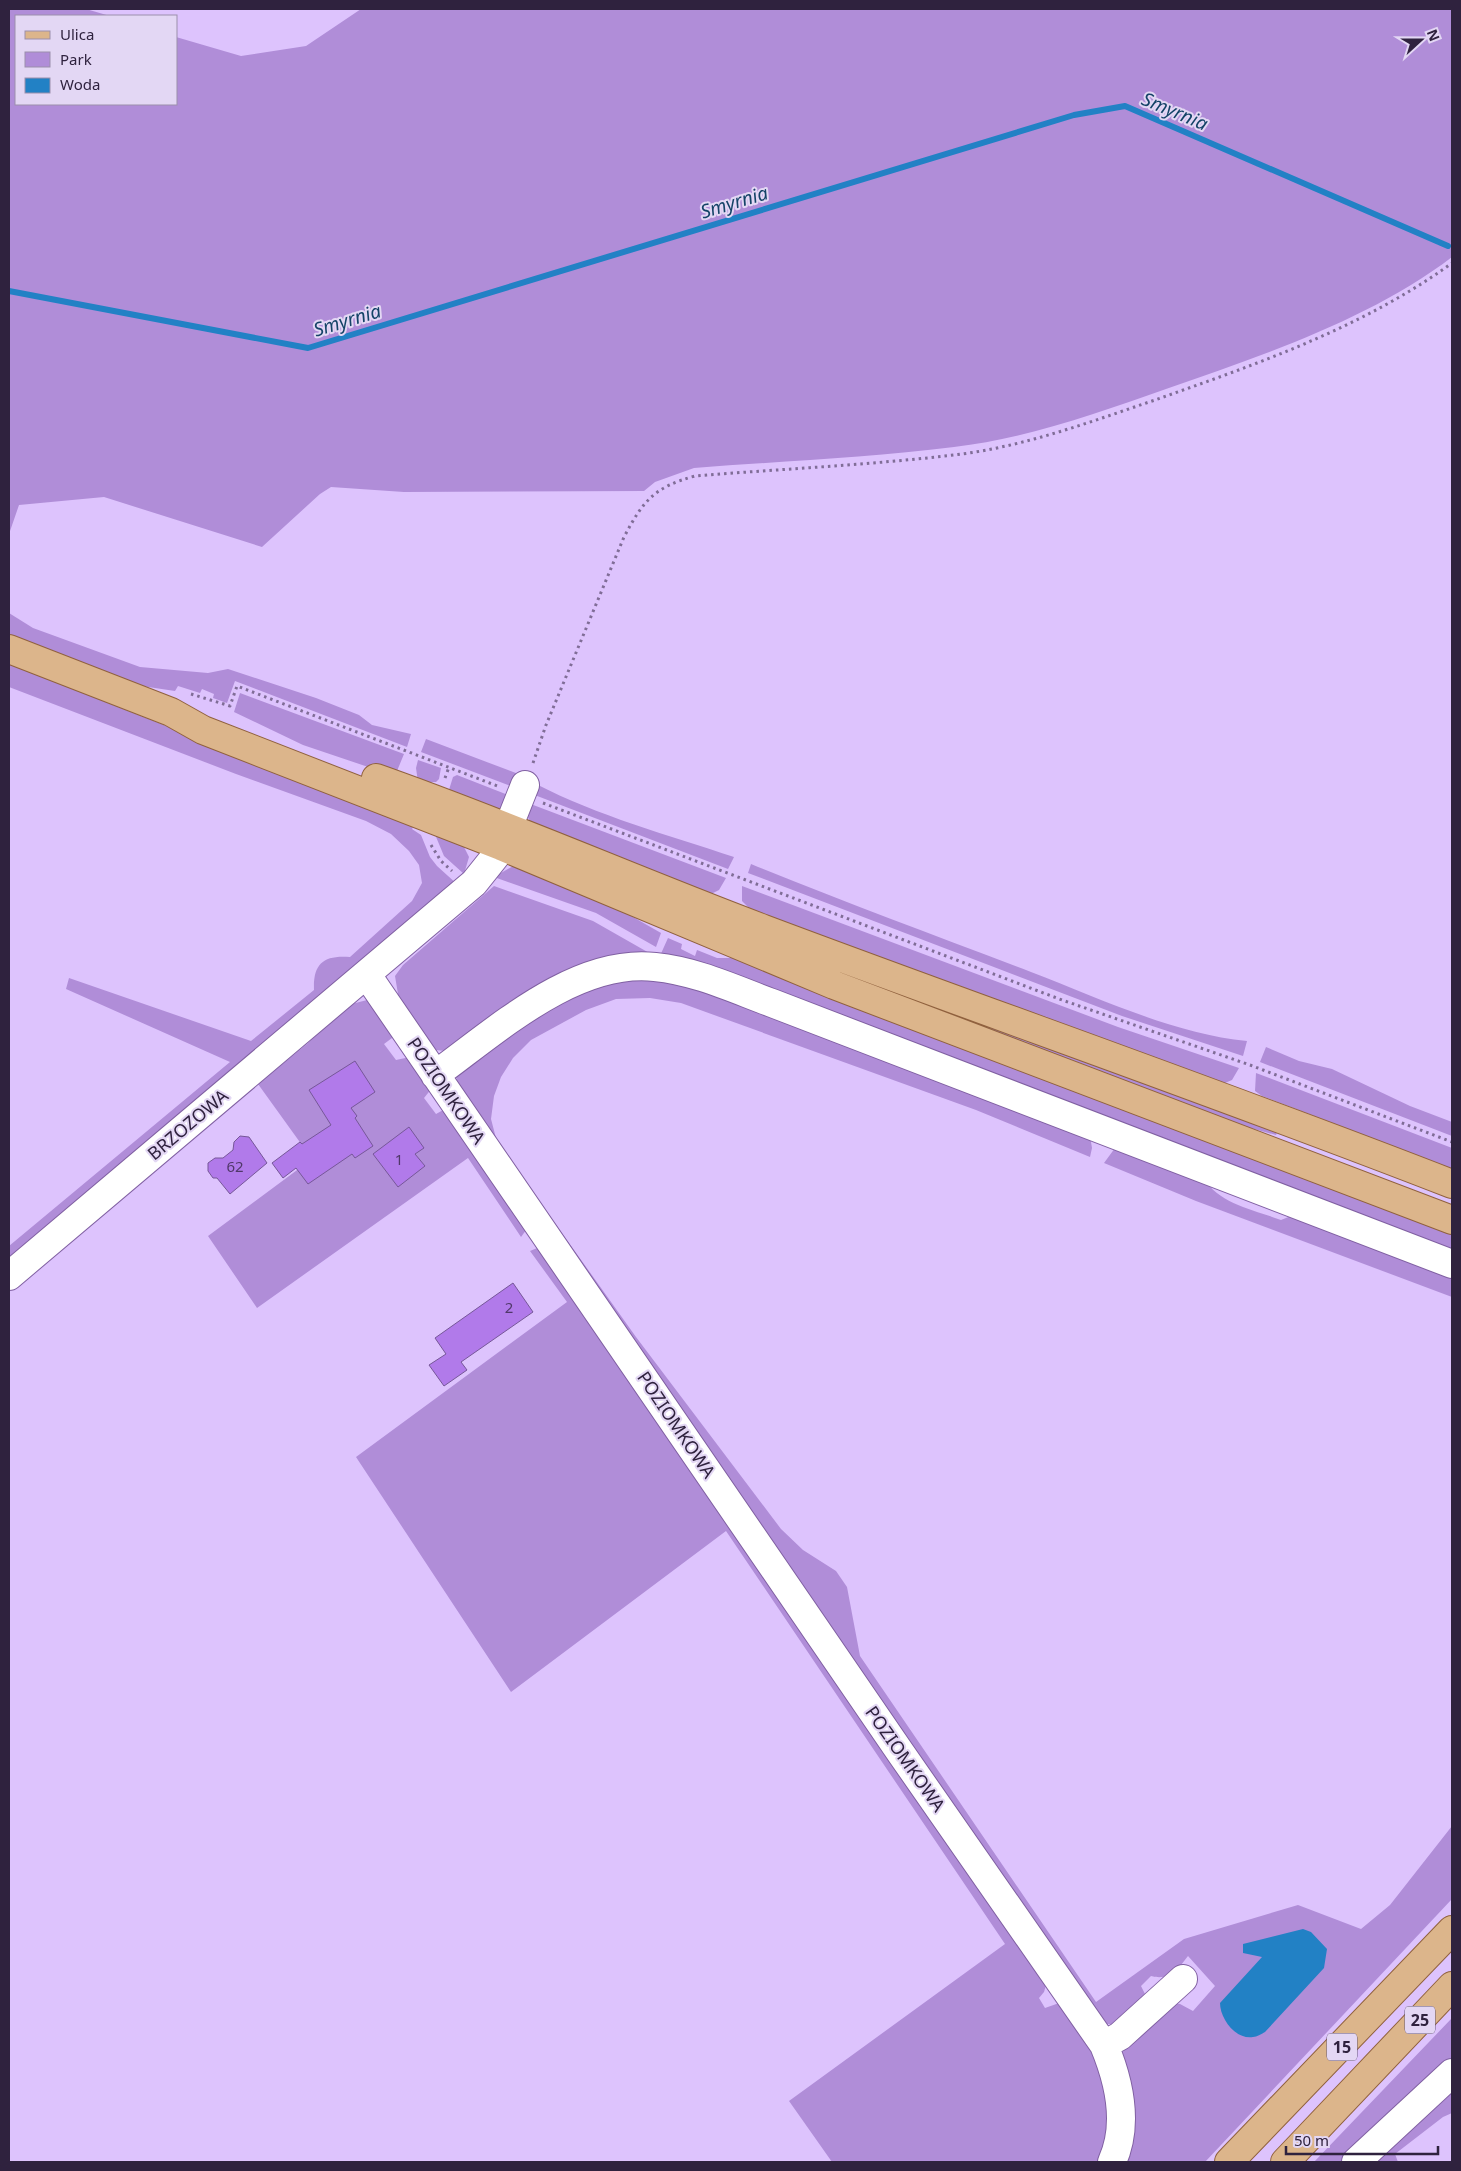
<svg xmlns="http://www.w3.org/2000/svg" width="1461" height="2171" font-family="'Noto Sans',sans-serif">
<rect width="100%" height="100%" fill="#ddc3fd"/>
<path fill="#b08dd8" d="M9 9H86L110 16H16V104H176V37L241 56 306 46 361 9H1452V257C1371 319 1261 356 1166 389 1097 413 1026 439 954 447 868 458 781 461 694 468L655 482 644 491 404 492 331 487 320 494 262 547 104 497 19 505 9 534Z
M9 613 33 628 140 667 208 673 228 669 316 698 359 715 372 725 411 734 407 747 235 681 227 703 213 698 214 694 202 689 200 693 178 686 175 691 135 685 9 636Z
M9 664 415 824 412 829 421 835 430 857 437 866 458 885 9 1267V1246L230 1062 66 989 69 978 251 1041 314 990C313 963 324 955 350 957L412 901 422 883 419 865 409 851 391 834 366 821 236 774 9 687Z
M240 693 404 754 397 771 386 773 303 745 234 712Z
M426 739 521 775 516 788 421 752Z
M418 760 441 768 439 779 436 782H431L429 787 418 782 416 768Z
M457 775 513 797 503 811 448 793 453 777Z
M536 784C598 816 668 835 734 857L728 869 532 794Z
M528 803 726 878 719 890 711 894 531 823 526 814Z
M434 832 461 841 469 857 464 874 444 856Z
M751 864C844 902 937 936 1031 972 1099 998 1174 1034 1247 1041L1243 1056 1122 1016 748 873Z
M515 865 598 897 661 933 656 947 596 913 494 877Z
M494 886 593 921 651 954 446 1051 435 1050 393 996 398 994 395 976 403 965Z
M742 886 1118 1027 1239 1068 1232 1080 1225 1083 1079 1034 749 908 742 901Z
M668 938 682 944 681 949 695 956 697 950 717 958H735L1452 1231V1260L659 958Z
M839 971 1278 1130 1276 1135 1179 1108 838 976Z
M674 977 1090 1136 1092 1148 1090 1157 976 1110 681 1003 650 998 616 999 586 1010 531 1040 513 1058 501 1077 494 1096 491 1119 497 1142 636 1337 781 1529 803 1550 836 1571 847 1587 860 1656 1096 2002 1184 1939 1298 1905 1361 1929 1390 1905 1452 1826V1899L1205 2162H1124L1123 2052 1126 2043 1171 2003 1180 2004 1193 2011 1215 1986 1188 1956C1178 1969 1170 1981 1151 1976L1141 1986 1147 1998 1113 2024H1106L1098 2019 456 1083 457 1075 553 1004 617 978Z
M367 1000C379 1008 393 1024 392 1038L384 1044 396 1060 410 1057 432 1088 424 1098 436 1114 445 1109 529 1226 521 1237 468 1158 257 1308 208 1236 312 1159 258 1084 307 1044 348 1005Z
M1266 1047 1299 1061 1332 1069 1410 1106 1452 1122V1136L1260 1062Z
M1256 1073 1452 1148V1169L1262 1096 1255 1091Z
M1115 1148 1205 1179C1217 1203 1257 1211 1281 1220L1296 1214 1452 1275V1297L1196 1201 1104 1163Z
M542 1246 1047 1982 1044 1992 1039 1998 1045 2008 1062 2002 1101 2065 1109 2127 1102 2162H832L789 2101 1005 1944 726 1531 511 1692 356 1457 567 1302 530 1251Z
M1452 2018V2066L1347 2162H1314Z
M1452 2081V2113L1443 2117 1395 2154 1398 2162H1368Z"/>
<path fill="#2281c5" d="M1303 1929 1311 1932 1327 1949 1324 1968 1265 2032C1261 2034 1257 2037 1253 2037 1235 2040 1220 2018 1220 2003L1262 1957 1243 1953V1944Z"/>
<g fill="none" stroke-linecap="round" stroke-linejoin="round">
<path stroke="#2281c5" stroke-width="6" d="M9 291 308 348 1074 115 1125 106 1448 246"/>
</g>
<path fill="#b17aea" stroke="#765798" d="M355 1061 375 1092 351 1108 357 1116 355 1118 373 1146 355 1158 352 1154 308 1184 296 1168 283 1178 272 1163 300 1142 302 1144 331 1125 309 1090Z
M409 1127 424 1148 415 1154 425 1166 398 1187 373 1154Z
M240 1136 249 1137 267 1163 230 1194 217 1178H213L208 1171V1163L215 1158H223L233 1150 234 1142Z
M513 1283 533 1312 461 1362 467 1370 444 1386 429 1365 446 1354 435 1338Z"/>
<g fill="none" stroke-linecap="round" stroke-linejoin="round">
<defs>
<path id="minor" d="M367 975 900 1752 1104 2045C1119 2081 1129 2125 1112 2162
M435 1075C496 1031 575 958 655 967 696 971 734 989 772 1003L1452 1264
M9 1276 474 883 498 853 525 785
M1104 2045 1120 2036 1183 1979
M1356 2162 1452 2073"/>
<path id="major" d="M9 649 171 712 203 730 501 846 834 985 1452 1220
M376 778C507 824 634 880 764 929 993 1015 1224 1095 1452 1184
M1229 2162 1452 1930
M1285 2162 1452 1986"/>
</defs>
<use href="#minor" stroke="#8060a2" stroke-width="30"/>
<use href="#major" stroke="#90613e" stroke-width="30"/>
<path stroke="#806d97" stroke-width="3" stroke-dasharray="2.5 4" stroke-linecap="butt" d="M191 694 230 706 237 686 500 787
M533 763 546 725 624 537C643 501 654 487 695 476 781 469 869 465 954 455 1023 447 1090 422 1155 400 1257 364 1364 327 1452 263
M445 778 449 767
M543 803 1062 1000 1250 1065 1452 1142
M431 845 441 861 452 871"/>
<use href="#minor" stroke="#fff" stroke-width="28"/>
<use href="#major" stroke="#dcb58b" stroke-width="28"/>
</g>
<g text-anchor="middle" stroke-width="4" stroke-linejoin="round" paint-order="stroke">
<g font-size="15" fill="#503869">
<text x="399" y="1165">1</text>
<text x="235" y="1172">62</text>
<text x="509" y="1313">2</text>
</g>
<g fill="#e3d7f4" stroke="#655875" stroke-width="1">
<rect x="1405" y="2006.5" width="30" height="27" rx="4"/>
<rect x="1327" y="2033.5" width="30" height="27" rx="4"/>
</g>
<g font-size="16" font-weight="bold" fill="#2f223e">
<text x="1420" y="2026">25</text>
<text x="1342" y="2053">15</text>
</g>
<g font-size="18" fill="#2f223e" stroke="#e3d7f4">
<text transform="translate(446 1091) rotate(56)" y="6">POZIOMKOWA</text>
<text transform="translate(188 1125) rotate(-40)" y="6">BRZOZOWA</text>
<text transform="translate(676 1425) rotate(56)" y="6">POZIOMKOWA</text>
<text transform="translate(905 1759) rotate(55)" y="6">POZIOMKOWA</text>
</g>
<g font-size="19" font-style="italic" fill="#144367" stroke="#e3d7f4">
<text transform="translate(1175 111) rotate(23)" y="7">Smyrnia</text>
<text transform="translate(734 202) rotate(-17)" y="7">Smyrnia</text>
<text transform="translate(347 320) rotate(-17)" y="7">Smyrnia</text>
</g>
</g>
<rect width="1461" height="2171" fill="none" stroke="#2f223e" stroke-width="20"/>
<rect x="15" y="15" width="162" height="90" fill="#e3d7f4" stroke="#9b8fab"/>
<rect x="25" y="31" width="25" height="8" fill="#dcb58b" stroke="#9b8fab"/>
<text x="60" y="40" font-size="15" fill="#2f223e">Ulica</text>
<rect x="25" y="52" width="25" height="15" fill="#b08dd8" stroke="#9b8fab"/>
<text x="60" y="65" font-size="15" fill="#2f223e">Park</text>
<rect x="25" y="78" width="25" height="15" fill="#2281c5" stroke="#9b8fab"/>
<text x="60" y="90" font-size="15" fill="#2f223e">Woda</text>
<g transform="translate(1421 40) rotate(69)" stroke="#e3d7f4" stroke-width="4" paint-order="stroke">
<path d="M0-4L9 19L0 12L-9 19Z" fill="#2f223e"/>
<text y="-8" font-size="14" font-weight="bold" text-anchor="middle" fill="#2f223e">N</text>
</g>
<path d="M1286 2146v8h152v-8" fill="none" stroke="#2f223e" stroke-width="2.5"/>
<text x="1294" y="2146" font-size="15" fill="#2f223e" stroke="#e3d7f4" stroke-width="4" paint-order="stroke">50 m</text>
</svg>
